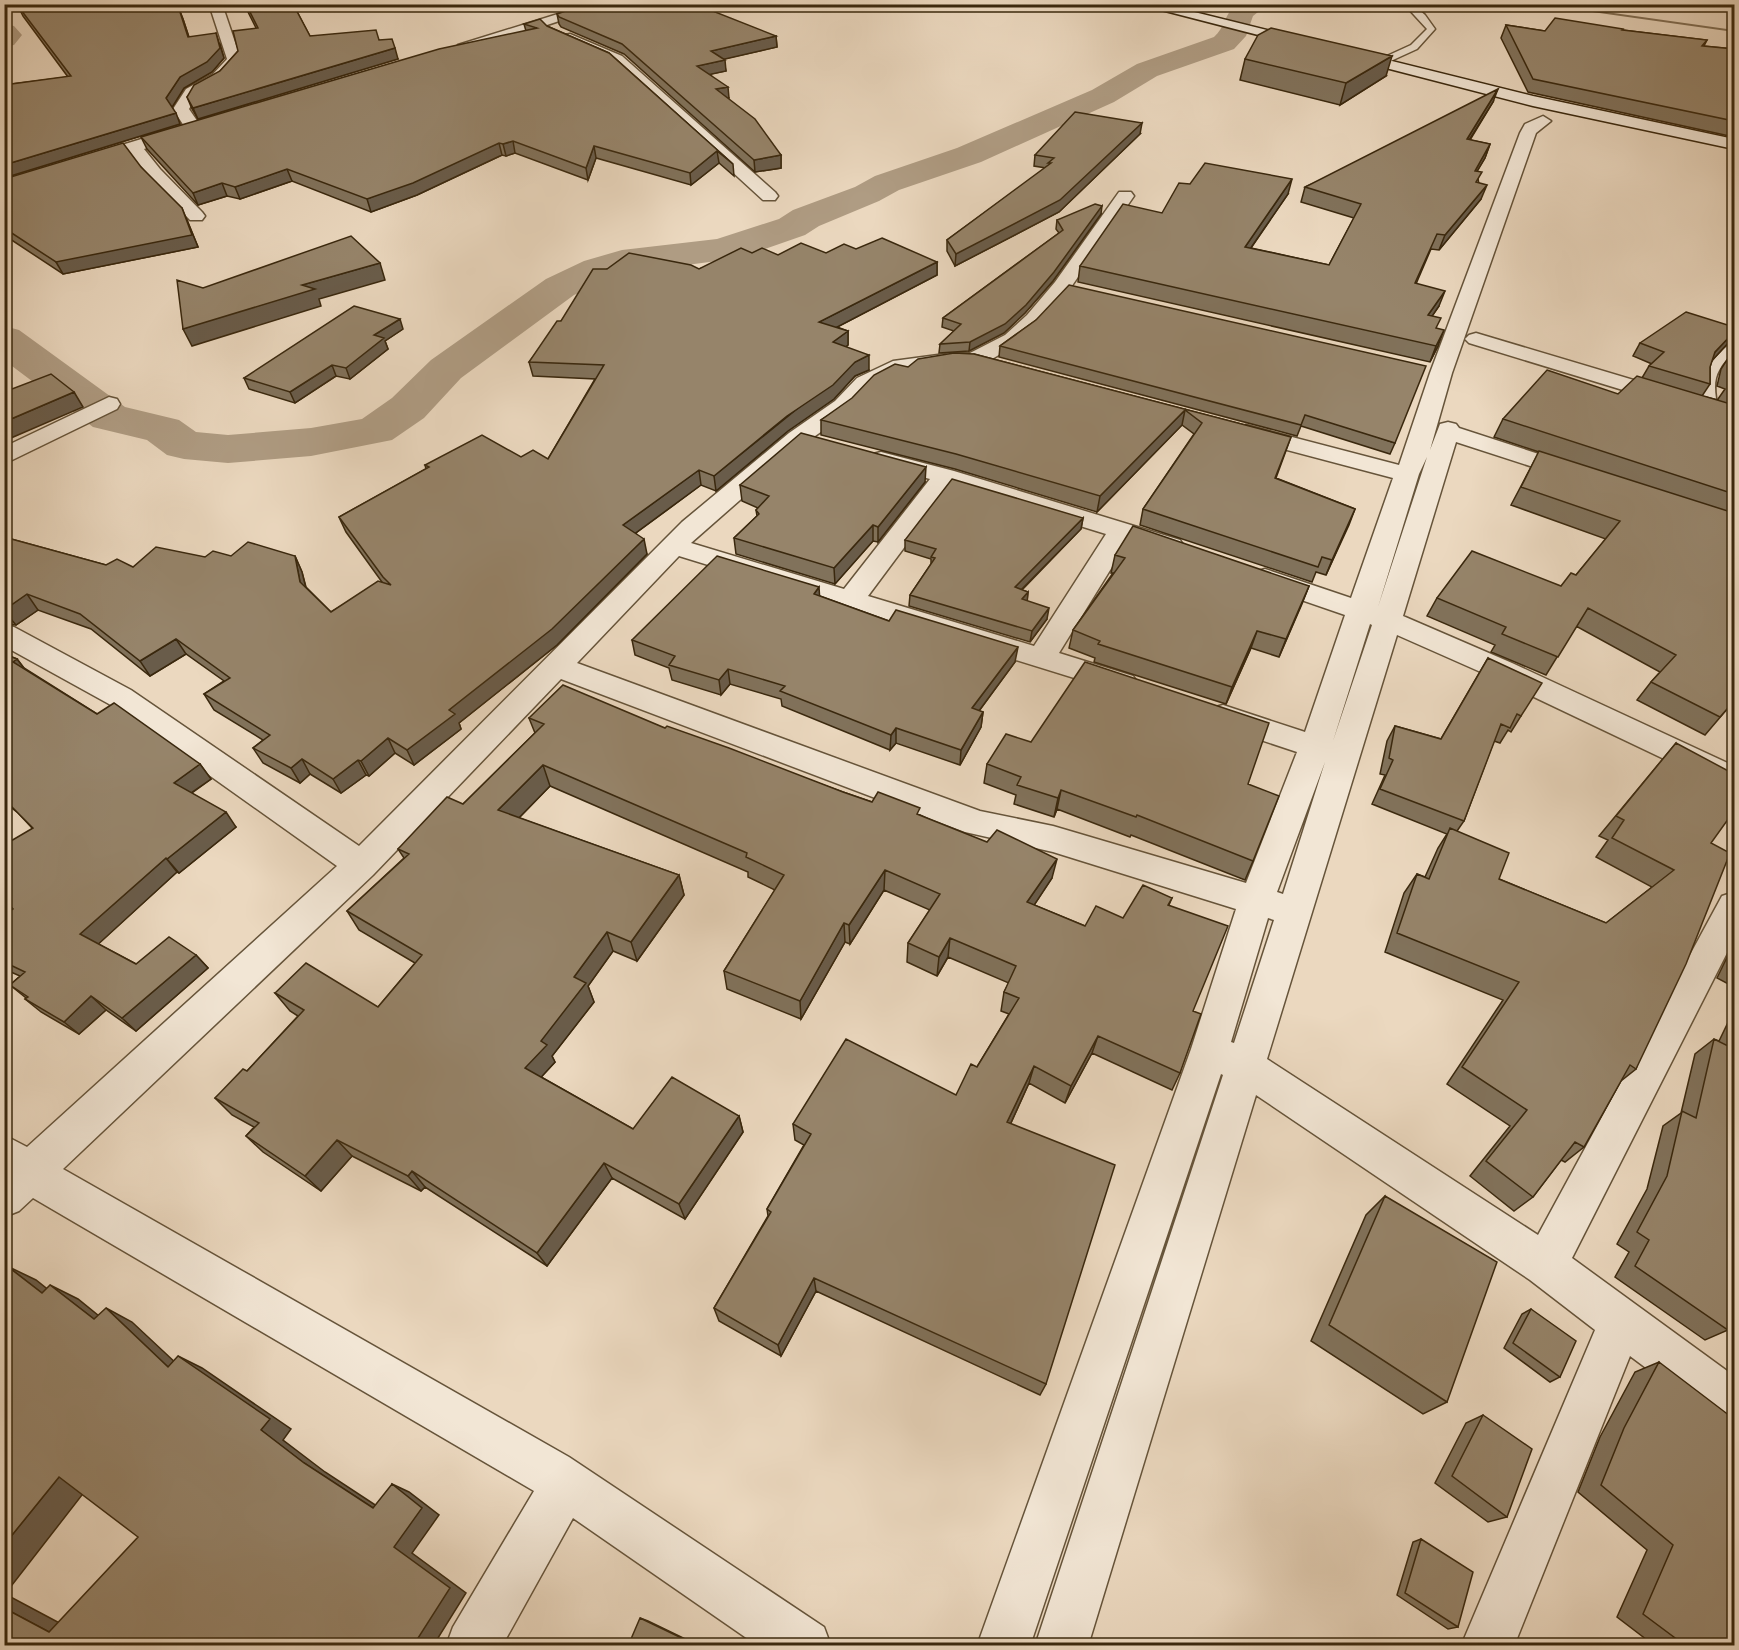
<svg xmlns="http://www.w3.org/2000/svg" width="1739" height="1650" font-family="'EB Garamond',serif">
<rect width="100%" height="100%" fill="#ebd8bf"/>
<filter id="stains"><feTurbulence type="fractalNoise" baseFrequency=".00333" numOctaves="4"/><feColorMatrix values="0 0 0 0 .2 0 0 0 0 .09 0 0 0 0 .02 0 0 0 .5 -.17"/></filter>
<radialGradient id="worn" r=".72"><stop offset=".6" stop-color="#630" stop-opacity="0"/><stop offset="1" stop-color="#630" stop-opacity=".3"/></radialGradient>
<g fill="none" stroke-linecap="round" stroke-linejoin="round">
<path fill="#806e54" fill-rule="evenodd" d="M1536 4 1564 6 1734 30V32L1564 8 1496 4Z"/>
<path fill="#af9c83" fill-rule="evenodd" d="M1236 4H1268L1253 16 1246 36 1234 49 1157 76 1114 102 981 162 899 190 879 201 819 226 805 235 753 253 717 261 626 273 574 295 461 378 424 418 392 440 311 456 228 463 184 459 167 455 147 440 93 427 4 360V326L19 330 125 407 179 420 196 432 228 435 311 428 362 419 392 398 431 360 546 279 584 261 622 250 717 239 779 219 793 210 855 187 875 176 957 148 1092 90 1137 64 1214 37C1225 28 1225 13 1236 4Z
M4 24 14 26 22 35 14 45 4 47Z"/>
<defs>
<path id="lane" d="M1404 4H1412L1425 15 1435 29 1417 49 1382 65H1376V61L1411 45 1427 29Z
M1734 342V351C1714 372 1712 381 1718 409L1712 413 1708 412C1697 390 1703 370 1719 354 1724 349 1728 344 1734 342Z"/>
<path id="street" d="M209 4H222L241 60 223 80 197 95 189 109 202 128 200 131 144 149 160 169 202 212 205 216 202 220H190L148 177 130 153 4 192V181L184 126 173 109 186 89 213 74 227 59Z
M590 4H611L468 51H458L456 48 458 45Z
M570 34 622 56 775 192 778 196 775 200H763L612 62 565 41 563 38 565 35Z
M1543 116 1551 121 1536 133 1452 373 1430 450 1440 424 1448 422 1456 424 1459 428 1585 469 1588 474 1585 479 1576 481 1456 442 1403 616 1512 663 1734 766V791L1723 787 1492 677 1397 635 1267 1059 1538 1235 1722 896 1734 892V939L1572 1258 1734 1376V1427L1717 1421 1630 1356 1514 1646H1461L1595 1330 1530 1280 1256 1095 1088 1646H1035L1223 1075 1221 1074 1030 1646H977L1191 1049 1236 909 1053 852 965 832 561 679 373 875 63 1169 569 1457 824 1627 831 1646H758L573 1518 502 1646H446L453 1627 534 1491 33 1198 19 1211 4 1217V1135L27 1147 337 866 109 704 4 646V625L14 627 131 690 359 846 682 522 789 433 835 401 857 378 893 361 953 353H970L1005 335 1027 315 1055 282 1119 192H1131L1134 196 1069 290 1041 323 1019 343 982 365H953L899 374 873 388 851 411 805 443 691 543 844 589 930 479 873 464 869 459 873 454 881 452 954 471 1180 540 1184 546 1180 552 1171 554 1128 541 1059 653 1133 676 1138 683 1133 690 1123 693 1113 690 679 556 577 663 980 811 1053 826 1246 883 1297 752 1212 724 1208 716 1212 708 1223 705 1305 732 1345 615 1255 584 1252 578 1255 572 1265 569 1351 598 1393 478 1238 437 1234 432 1238 427 1246 425 1399 465 1430 373 1520 133 1525 124ZM1427 457 1378 607 1419 474ZM950 486 1106 534 1034 646 868 596ZM1370 624 1372 625 1333 741ZM1325 762 1283 894 1277 892ZM1268 918 1274 920 1234 1043 1231 1042Z
M1476 333 1734 410V424L1469 343 1465 339 1469 335Z
M109 397 117 399 120 404 117 409 4 464V447Z"/>
<path id="secondary" d="M1138 4H1162L1533 96 1734 139V149L1533 106Z"/>
</defs>
<use href="#lane" stroke="#66543a" stroke-width="3"/>
<use href="#street" stroke="#66543a" stroke-width="3"/>
<use href="#secondary" stroke="#3a280e" stroke-width="3"/>
<use href="#lane" fill="#f2e6d5" fill-rule="evenodd"/>
<use href="#street" fill="#f2e6d5" fill-rule="evenodd"/>
<use href="#secondary" fill="#f2e6d5" fill-rule="evenodd"/>
</g>
<path fill="#81725b" stroke="#3a280e" stroke-width="1.5" d="M177 4 178 9H179L183 19 189 37 220 44 224 58 212 72 184 88 172 107 180 124 4 178V85L68 77 23 16 18 6Z
M244 4H293L310 36 379 40 398 59 198 119 192 109 187 97 220 71 238 51 256 28Z
M557 14 776 36 777 47 723 59 726 71 710 74 729 98 728 99 781 155V168L755 172 624 54 561 27 559 24Z
M524 24 547 26 609 53 733 164 734 176 719 163 691 185 596 158 588 180 515 153 506 156 502 155 417 195 371 212 292 181 240 199 227 196 198 205 147 149 141 137 526 31Z
M1506 25 1545 31 1623 30 1707 40 1704 46 1734 49V137L1528 92 1501 38Z
M1245 59 1386 76 1340 105 1240 80Z
M1493 102 1470 140 1490 144 1485 158 1477 171 1481 199 1439 250 1431 249 1416 284 1439 306 1432 316 1436 328 1438 346 1430 362 1078 282 1080 266 1162 213 1288 194 1251 248 1329 265 1354 218 1301 202 1305 187Z
M1140 134 1059 212 955 266 947 251V240L1046 168 1034 166 1035 155Z
M141 167 187 220 198 247 63 274 4 235V179Z
M1101 214 1053 281 1025 313 1004 333 969 351 939 353 940 344 954 331 942 327 943 318 1059 233 1056 229 1057 220Z
M856 249 937 262V275L837 327 848 331V345L846 347 869 370 855 376 834 399 788 431 716 491 701 485 636 533 647 554 557 645 459 723 461 729 414 765 395 753 369 776 366 775 341 793 310 774 300 783 263 763 253 748 263 740 214 710 204 694 224 681 186 654 150 676 91 629 38 610 16 625 4 624V537L106 565 133 567 205 557 295 556 302 572 306 587 331 612 382 582 346 532 339 517 426 469 425 465 521 457 548 459 595 379 533 376 529 362 561 321 607 269H699L752 253 778 255 826 253Z
M1036 320 1395 443 1390 454 1301 426 1297 436 999 357 1000 346Z
M403 329 385 341 388 349 350 379 336 376 295 403 249 389 244 378Z
M1730 341 1712 360 1710 367V384L1702 396 1718 400V399L1725 389 1717 386 1721 369 1734 349V701L1705 735 1637 700 1651 682 1660 672 1576 626 1546 675 1491 652 1495 645 1427 616 1437 598 1561 586 1576 575 1606 539 1511 505 1539 452 1494 437 1503 419 1618 394 1642 378 1649 366 1652 364 1633 356 1640 343Z
M974 354 1291 437 1276 478 1355 509 1326 575 1316 572 1312 582 1140 525 1143 509 1194 434 1182 425 1097 512 955 469 821 435V420L908 367Z
M925 482 878 542 873 541 835 584 736 554 734 538 757 516 756 510 758 508 742 501 740 485Z
M1083 518 1081 529 1022 590 1028 592 1027 601 1047 619 1030 642 909 606 910 595 931 564V559L905 551V540Z
M1115 555 1309 586 1279 657 1251 648 1226 704 1094 662 1095 658 1069 648 1073 630 1113 573H1111Z
M820 596 889 621 1015 662 979 711 983 712 981 727 960 765 896 743 890 750 782 706 781 699 730 684 721 695 672 680 669 668 635 655 632 640Z
M4 654 17 659 24 668 97 714 200 764 211 779 192 793 236 827 179 873 177 872 98 944 136 964 196 955 208 968 136 1031 106 1010 79 1034 41 1012 25 999 26 998 10 985 20 976 4 969V916L13 909 32 828 18 813 4 802Z
M1488 658 1521 716 1511 732 1508 730 1500 743 1494 741 1464 821 1457 831 1499 879 1606 923 1652 887 1596 857 1608 840 1599 836 1676 743 1711 843 1636 1069 1621 1081 1584 1147 1565 1162 1561 1160 1533 1197 1514 1211 1470 1176 1510 1126 1447 1084 1503 1000 1385 952 1404 893 1417 874 1425 877 1438 848 1447 834 1372 804 1385 775 1380 774 1387 741 1395 726 1441 739Z
M529 718 665 728 843 792 872 802 920 815 1052 878 1034 905 1085 926 1123 918 1172 898 1169 905 1193 1011 1180 1073 1172 1090 1092 1053 1065 1103 1029 1083 1011 1123 1046 1384 1040 1395 816 1291 781 1356 719 1321 714 1308 768 1216 767 1209 804 1145 795 1140 793 1124 956 1095 977 1067 1009 1014 1001 1011 1004 992 1009 983 948 957 937 976 907 962 908 943 930 910 884 890 850 944 845 942 801 1019 727 989 724 971 775 890 748 877V872L550 786 519 818 679 875 684 895 637 961 613 951 588 986 594 1002 552 1056 555 1062 541 1077 633 1129 739 1116 743 1132 685 1219 612 1178 547 1266 425 1187 421 1191 352 1156 321 1191 263 1152 246 1136 254 1127 232 1115 215 1098 247 1071 298 1016 290 1011 275 993 378 1007 415 963 359 930 347 911 404 858 398 849 463 804 535 733Z
M1031 742 1248 784 1253 861 1245 880 1131 835 1130 837 1057 809 1054 817 1014 804 1016 795 984 783 987 764Z
M1734 943V987L1717 978Z
M1734 1010V1315L1728 1330 1705 1340 1615 1277 1629 1252 1617 1244 1647 1189 1663 1126 1681 1113 1695 1054 1714 1039 1719 1041Z
M1385 1196 1447 1402 1423 1414 1311 1341 1366 1215Z
M1531 1309 1560 1377 1550 1382 1504 1348 1522 1314Z
M1659 1362 1734 1646H1655L1617 1617 1647 1550 1578 1492 1600 1437 1635 1372Z
M1483 1415 1507 1517 1488 1522 1435 1483 1466 1423Z
M1421 1539 1458 1627 1448 1629 1397 1595 1413 1542Z
M1599 1642 1604 1646H1572L1573 1644Z"/>
<path fill="#695c4a" stroke="#3a280e" stroke-width="1.5" d="M566 4H581L567 9Z
M179 9 183 19 192 47 188 37Z
M216 33 224 58 212 72 184 88 171 109 166 98 180 77Z
M776 36 777 47 712 62 711 51Z
M395 48 398 59 198 119 193 108Z
M1392 56 1386 76 1340 105 1346 83Z
M725 60 726 71 698 77 697 66Z
M728 87 729 98 717 101 716 89Z
M1498 89 1493 102 1461 153 1467 139Z
M176 113 180 124 4 178V165Z
M1142 123 1140 134 1059 212 955 266 956 254Z
M513 141 515 153 506 156 503 144Z
M499 143 502 155 417 195 371 212 367 199Z
M1490 144 1485 158 1469 185 1475 171Z
M594 146 596 158 588 180 586 168Z
M717 151 719 163 691 185 690 173Z
M781 155V168L755 172 754 160Z
M287 169 292 181 240 199 235 187Z
M1292 179 1288 194 1241 262 1245 247Z
M222 183 227 196 198 205 193 193Z
M1487 185 1481 199 1439 250 1445 235Z
M1102 206 1101 214 1053 281 1025 313 1004 333 969 351 970 342Z
M182 208 198 247 63 274 56 262Z
M937 262V275L820 336 819 322Z
M380 263 385 280 319 299 321 306 192 346 183 329 302 285Z
M1445 291 1439 306 1422 331 1428 315Z
M400 319 403 329 385 341 388 349 350 379 346 368 374 335Z
M1444 330 1438 346 1430 362 1436 346Z
M848 331V345L833 357V342Z
M1734 332V334L1730 341 1707 366 1715 352Z
M869 355V370L855 376 834 399 788 431 716 491 714 476 855 362Z
M332 365 336 376 295 403 290 392Z
M74 392 83 407 4 441V422Z
M1185 410 1182 425 1097 512 1100 496Z
M926 467 925 482 878 542V527Z
M699 470 701 485 626 540 623 525Z
M1355 509 1349 525 1326 575 1332 560Z
M1083 518 1081 529 1013 598 1015 587Z
M873 525V541L835 584 834 568Z
M644 539 647 554 557 645 459 723 461 729 414 765 407 750 449 710Z
M295 556 302 572 308 597 300 582Z
M1309 586 1302 604 1279 657 1286 639Z
M819 587 820 602 814 594Z
M1028 592 1027 604 1022 599Z
M27 594 38 610 16 625 4 611V610Z
M1049 608 1047 619 1030 642 1032 631Z
M1257 631 1251 648 1226 704 1232 687Z
M176 639 186 654 150 676 140 661Z
M1018 647 1015 662 970 723 972 708Z
M17 659 29 675 13 662Z
M728 669 730 684 721 695 719 680Z
M983 712 981 727 960 765 961 750Z
M896 728V743L890 750 891 735Z
M388 738 395 753 369 776 361 761Z
M302 759 310 774 300 783 291 768Z
M358 760 366 775 341 793 333 779Z
M200 764 211 779 185 797 174 783Z
M543 765 550 786 507 830 498 810Z
M1061 790 1057 809 1054 817 1058 798Z
M226 812 236 827 179 873 167 859Z
M166 858 177 872 94 948 80 934Z
M1057 859 1052 878 1023 922 1027 902Z
M885 870 884 890 850 944 849 925Z
M679 875 684 895 637 961 631 942Z
M844 923 845 942 801 1019 800 1001Z
M607 932 613 951 588 986 594 1002 552 1056 555 1062 534 1085 525 1068 541 1041 574 977Z
M950 938 948 957 937 976 939 957Z
M196 955 208 968 136 1031 122 1018Z
M91 996 106 1010 79 1034 64 1022Z
M1098 1036 1092 1053 1065 1103 1071 1086Z
M1034 1066 1029 1083 1004 1138 1007 1122Z
M739 1116 743 1132 685 1219 679 1204Z
M337 1140 352 1156 321 1191 305 1176Z
M604 1163 612 1178 547 1266 537 1253Z
M412 1171 425 1187 421 1191 408 1176Z
M7 1266 36 1280 70 1307 42 1293Z
M814 1278 816 1291 781 1356 778 1345Z
M50 1285 78 1299 120 1333 94 1319Z
M106 1308 132 1322 193 1379 168 1367Z
M178 1356 202 1368 291 1429 283 1440 325 1472 392 1516 373 1508 304 1463 261 1430Z
M59 1477 89 1486 5 1594 82 1635 49 1632 4 1608V1545Z
M392 1484 409 1492 439 1515 412 1553 466 1593 433 1646H413L394 1547Z
M640 1618 648 1621 698 1645 691 1646Z"/>
<path fill="#96846a" stroke="#3a280e" stroke-width="1.5" d="M20 4H175L176 9H179L188 37 216 33 220 48 207 62 180 77 166 98 176 113 4 165V85L71 76 18 6Z
M246 4H293L310 36 376 30 379 40 392 39 395 48 193 108 187 97 194 85 220 71 238 51 233 31 258 28Z
M585 4H695L776 36 711 51 725 60 697 66 728 87 716 89 755 119 781 155 754 160 622 44 559 17 557 14Z
M1555 18 1623 29 1622 30 1707 40 1702 46 1734 49V121L1533 79 1506 25 1545 31Z
M540 19 547 26 609 53 733 164 717 151 690 173 594 146 586 168 513 141 503 144 499 143 413 183 367 199 287 169 235 187 222 183 193 193 141 137 439 49 537 28 524 24Z
M1271 28 1392 56 1346 83 1245 59 1258 35Z
M1498 89 1467 139 1490 144 1475 171 1482 172 1476 182 1487 185 1445 235 1437 234 1415 283 1445 291 1428 315 1441 318 1436 328 1444 330 1436 346 1080 266 1123 204 1162 213 1179 183 1190 184 1205 163 1292 179 1245 247 1329 265 1361 204 1305 187Z
M1075 112 1142 123 1060 200 956 254 947 240 1051 163H1048L1054 158 1035 155Z
M123 143 141 167 182 208 192 235 56 262 4 228V179Z
M1095 204 1102 206 1054 272 1026 305 1005 324 970 342 940 344 961 324 943 318 1063 230 1057 220Z
M351 236 380 263 302 285 315 289 183 329 177 280 203 288Z
M882 238 937 262 819 322 848 331 833 342 869 355 855 362 833 385 787 416 714 476 699 470 623 525 644 539 552 629 449 710 455 714 407 750 388 738 361 761 358 760 333 779 302 759 291 768 253 748 270 735 204 694 230 678 176 639 140 661 80 614 27 594 4 610V537L106 565 117 559 133 567 156 547 205 557 213 551 231 556 248 542 295 556 300 582 331 612 378 581 391 585 383 577 339 517 429 467 425 465 482 435 521 457 533 450 548 459 604 365 529 362 557 321H561L593 269H607L629 253 691 265 699 269 741 248 752 253 762 248 778 255 801 243 826 253 844 244 856 249Z
M1069 285 1426 366 1395 443 1305 415 1301 425 1000 346 1036 320Z
M354 306 400 319 374 335 384 338 346 368 332 365 290 392 244 378Z
M1686 312 1734 327V332L1715 352 1710 367V384L1649 366 1664 352 1640 343Z
M1734 349V371L1728 369 1732 352Z
M954 353 974 354 1291 437 1275 478 1355 509 1332 560 1322 557 1318 567 1143 509 1202 423 1185 410 1100 496 956 454 821 420 852 398 874 375 895 364 908 367 918 359Z
M1547 370 1618 394 1637 376 1734 405V494L1503 419Z
M51 374 74 392 4 422V392Z
M1729 382 1734 383V387L1730 386Z
M801 433 926 467 878 527 873 525 834 568 734 538 759 514 756 510 769 496 740 485Z
M1539 451 1734 513V701L1720 717 1651 682 1676 655 1588 608 1558 657 1502 634 1506 627 1437 598 1472 551 1561 586 1571 573 1576 575 1620 521 1521 487Z
M952 479 1083 518 1015 587 1028 592 1022 599 1049 608 1032 631 910 595 935 558 931 557 936 549 905 540Z
M1133 526 1309 586 1286 639 1257 631 1232 687 1098 644 1100 641 1073 630 1125 558 1115 555Z
M717 556 819 587 814 594 889 621 896 610 1018 647 972 708 983 712 961 750 896 728 891 735 780 691 785 686 728 669 719 680 669 665 675 656 632 640Z
M4 654 17 659 13 662 97 714 114 703 200 764 174 783 226 812 167 859 166 858 80 934 136 964 169 937 196 955 122 1018 91 996 64 1022 25 999 28 997 10 985 25 972 4 962V916L13 909 4 900V845L33 828 4 799Z
M1488 658 1542 683 1521 716 1517 714 1510 728 1501 724 1464 821 1380 789 1393 760 1389 758 1395 726 1441 739Z
M1085 662 1269 723 1248 784 1279 796 1253 861 1137 815 1136 817 1061 790 1058 798 1017 785 1021 777 987 764 1006 734 1031 742Z
M563 685 665 728 667 726 729 748 843 792 872 802 878 792 920 808 917 814 987 842 997 830 1057 859 1027 902 1085 926 1096 906 1123 918 1143 885 1172 898 1168 905 1228 926 1193 1011 1201 1014 1180 1073 1098 1036 1071 1086 1034 1066 1007 1122 1115 1165 1046 1384 814 1278 778 1345 714 1308 771 1212 767 1209 811 1134 793 1124 846 1039 956 1095 971 1064 977 1067 1019 998 1004 992 1016 966 950 938 939 957 908 943 940 894 885 870 849 925 844 923 800 1001 724 971 784 875 746 857 747 853 543 765 498 810 679 875 631 942 607 932 574 977 586 983 541 1041 547 1045 525 1068 633 1129 672 1077 739 1116 679 1204 604 1163 537 1253 412 1171 408 1176 337 1140 305 1176 246 1136 259 1123 215 1098 243 1069 247 1071 304 1010 275 993 306 963 378 1007 422 955 347 911 409 854 398 849 447 797 463 804 544 724 529 718Z
M1676 743 1734 774V811L1711 843 1730 853 1686 964 1636 1069 1630 1065 1584 1147 1575 1142 1533 1197 1486 1161 1527 1110 1462 1067 1519 982 1397 933 1417 874 1429 879 1450 828 1509 853 1499 879 1606 923 1674 870 1612 838 1624 820 1616 816Z
M1734 1033V1315L1728 1330 1635 1266 1649 1240 1637 1232 1667 1176 1682 1111 1696 1118 1714 1039 1728 1046Z
M1385 1196 1497 1262 1447 1402 1329 1325Z
M7 1266 42 1293 50 1285 94 1319 106 1308 168 1367 178 1356 270 1419 261 1430 304 1463 373 1508 392 1484 422 1508 394 1547 450 1588 413 1646H4V1608L49 1632 138 1537 59 1477 4 1545V1268Z
M1531 1309 1576 1341 1560 1377 1513 1343Z
M1659 1362 1734 1419V1646H1686L1643 1614 1673 1545 1601 1485 1624 1428Z
M1483 1415 1532 1449 1507 1517 1452 1476Z
M1421 1539 1473 1572 1458 1627 1405 1593Z
M640 1618 692 1643 691 1646H628Z
M1599 1642 1604 1646H1596Z"/>
<rect width="1739" height="1650" fill="none" stroke="#ebd8bf" stroke-width="24"/>
<rect x="6" y="6" width="1727" height="1638" fill="none" stroke="#3a280e" stroke-width="3"/>
<rect x="12" y="12" width="1715" height="1626" fill="none" stroke="#3a280e" stroke-width="1.5"/>
<rect width="100%" height="100%" filter="url(#stains)"/>
<rect width="100%" height="100%" fill="url(#worn)"/>
</svg>
